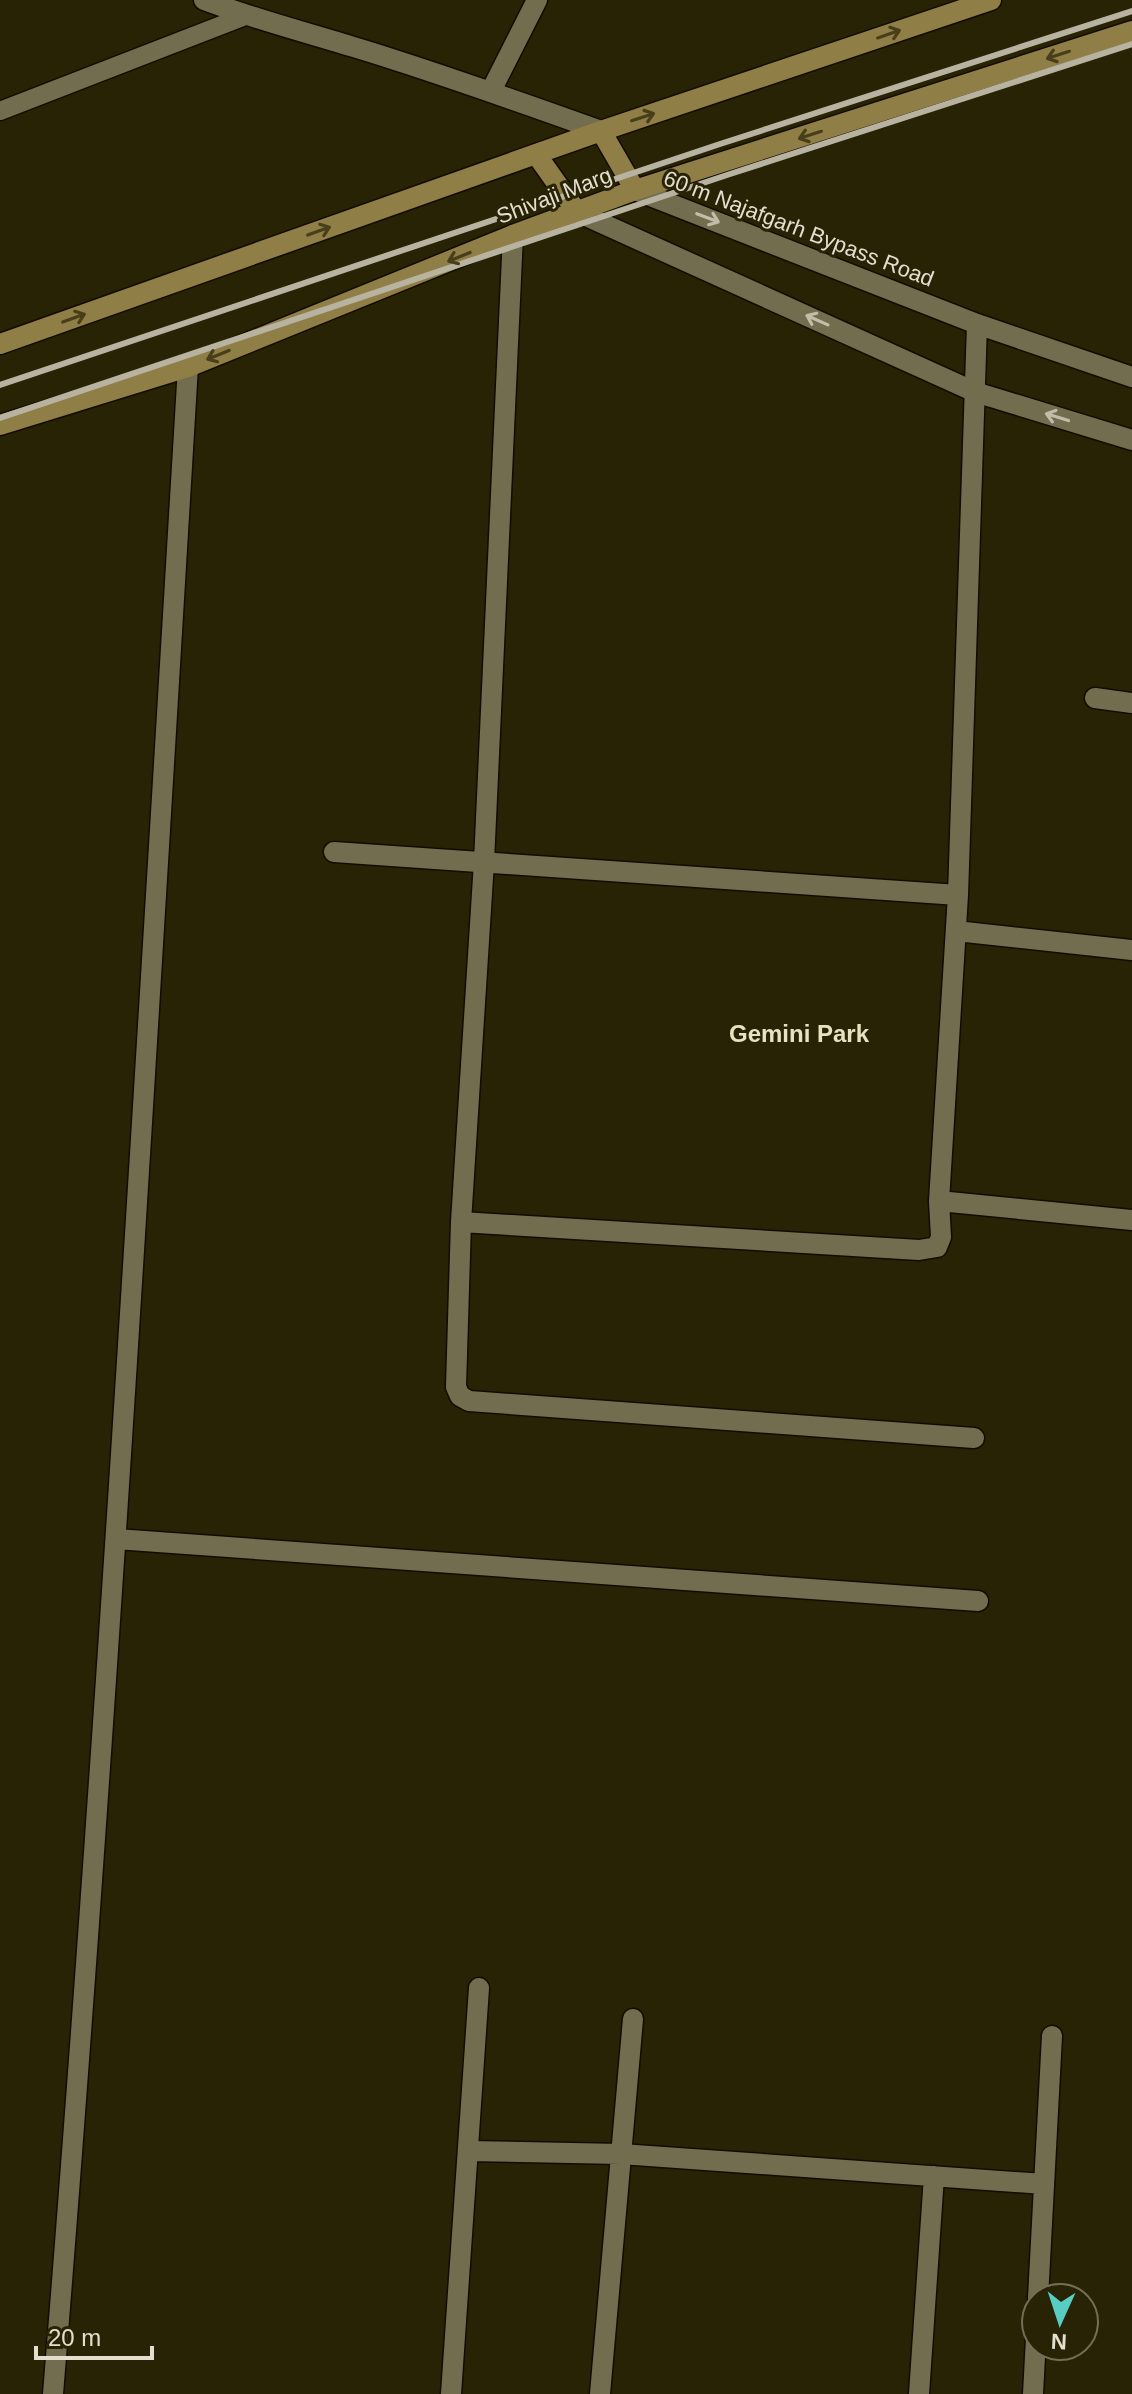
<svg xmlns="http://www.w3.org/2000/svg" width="1132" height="2394" font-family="Arial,sans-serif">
<rect width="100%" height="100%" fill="#292306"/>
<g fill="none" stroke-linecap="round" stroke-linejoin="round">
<defs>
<path id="service" d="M0 111 245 16"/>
<path id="minor" d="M491 91 537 0
M635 190 977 324 1132 377
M577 212 975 392 1132 440
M513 235 484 862 461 1222 456 1387 460 1396 469 1401 974 1438
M1095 698 1132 703
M334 852 958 895
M956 931 1132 950
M939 1201 1132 1220
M461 1222 919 1250 937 1247 941 1237 939 1201 958 895 977 324
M116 1539 978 1601
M468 2151 621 2154 1044 2184
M1038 2298 1052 2036
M53 2394C108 1719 147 1043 188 367
M451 2394 479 1988
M600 2394 633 2019
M919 2394 934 2176
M1033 2394 1036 2338"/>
<path id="tertiary" d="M204 0C254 19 305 32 357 48 439 73 520 102 601 131"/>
<path id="secondary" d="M601 131 635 190
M536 154 577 212
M0 344 601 131 991 0
M0 425 188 367 513 235 635 190 1132 31"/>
</defs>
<use href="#service" stroke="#120c00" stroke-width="21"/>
<use href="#minor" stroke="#120c00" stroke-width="23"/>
<use href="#tertiary" stroke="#120c00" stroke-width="23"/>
<use href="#secondary" stroke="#120c00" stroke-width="23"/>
<use href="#service" stroke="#736d4f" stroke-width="18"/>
<use href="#minor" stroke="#736d4f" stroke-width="20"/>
<use href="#tertiary" stroke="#736d4f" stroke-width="20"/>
<use href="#secondary" stroke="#8f7e45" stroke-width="20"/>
<path stroke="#b7b3a0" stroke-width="6" d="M0 385 720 144 1132 11
M0 418 730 174 1132 44"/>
</g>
<defs><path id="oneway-shaft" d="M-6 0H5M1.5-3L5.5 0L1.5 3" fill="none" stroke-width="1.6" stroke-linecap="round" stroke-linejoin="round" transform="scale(2)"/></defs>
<g stroke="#483e19">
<use href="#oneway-shaft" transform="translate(889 34) rotate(-19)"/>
<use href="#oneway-shaft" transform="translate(1058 55) rotate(162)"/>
<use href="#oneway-shaft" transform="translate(643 117) rotate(-18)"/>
<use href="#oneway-shaft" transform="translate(810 135) rotate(162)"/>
<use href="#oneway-shaft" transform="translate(319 231) rotate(-20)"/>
<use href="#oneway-shaft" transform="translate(459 257) rotate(158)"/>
<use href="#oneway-shaft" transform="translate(74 318) rotate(-20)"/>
<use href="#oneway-shaft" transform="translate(218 355) rotate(158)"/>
</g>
<g stroke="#c1bda9">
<use href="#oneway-shaft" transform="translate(708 218) rotate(21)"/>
<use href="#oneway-shaft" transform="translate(817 320) rotate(-156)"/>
<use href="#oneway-shaft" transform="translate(1057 417) rotate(-163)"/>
</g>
<g text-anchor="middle" stroke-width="6" stroke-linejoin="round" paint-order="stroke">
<g font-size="22" fill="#e2dfcf" stroke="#292306">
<text transform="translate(554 195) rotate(-21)" y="8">Shivaji Marg</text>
<text transform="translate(799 228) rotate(21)" y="8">60 m Najafgarh Bypass Road</text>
</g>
<g font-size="24" font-weight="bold" fill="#e8e2c0" stroke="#292306">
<text x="799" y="1042">Gemini Park</text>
</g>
</g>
<g transform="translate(1060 2322) rotate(183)"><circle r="38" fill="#292306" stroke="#736e56" stroke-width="2"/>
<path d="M0-6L14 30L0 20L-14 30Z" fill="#57cec1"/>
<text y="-12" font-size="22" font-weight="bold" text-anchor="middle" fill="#e2dfcf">N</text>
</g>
<path d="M36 2346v12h116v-12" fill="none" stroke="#e2dfcf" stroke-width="4"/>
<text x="48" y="2346" font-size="24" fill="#e2dfcf" stroke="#292306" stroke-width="6" paint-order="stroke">20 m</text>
</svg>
